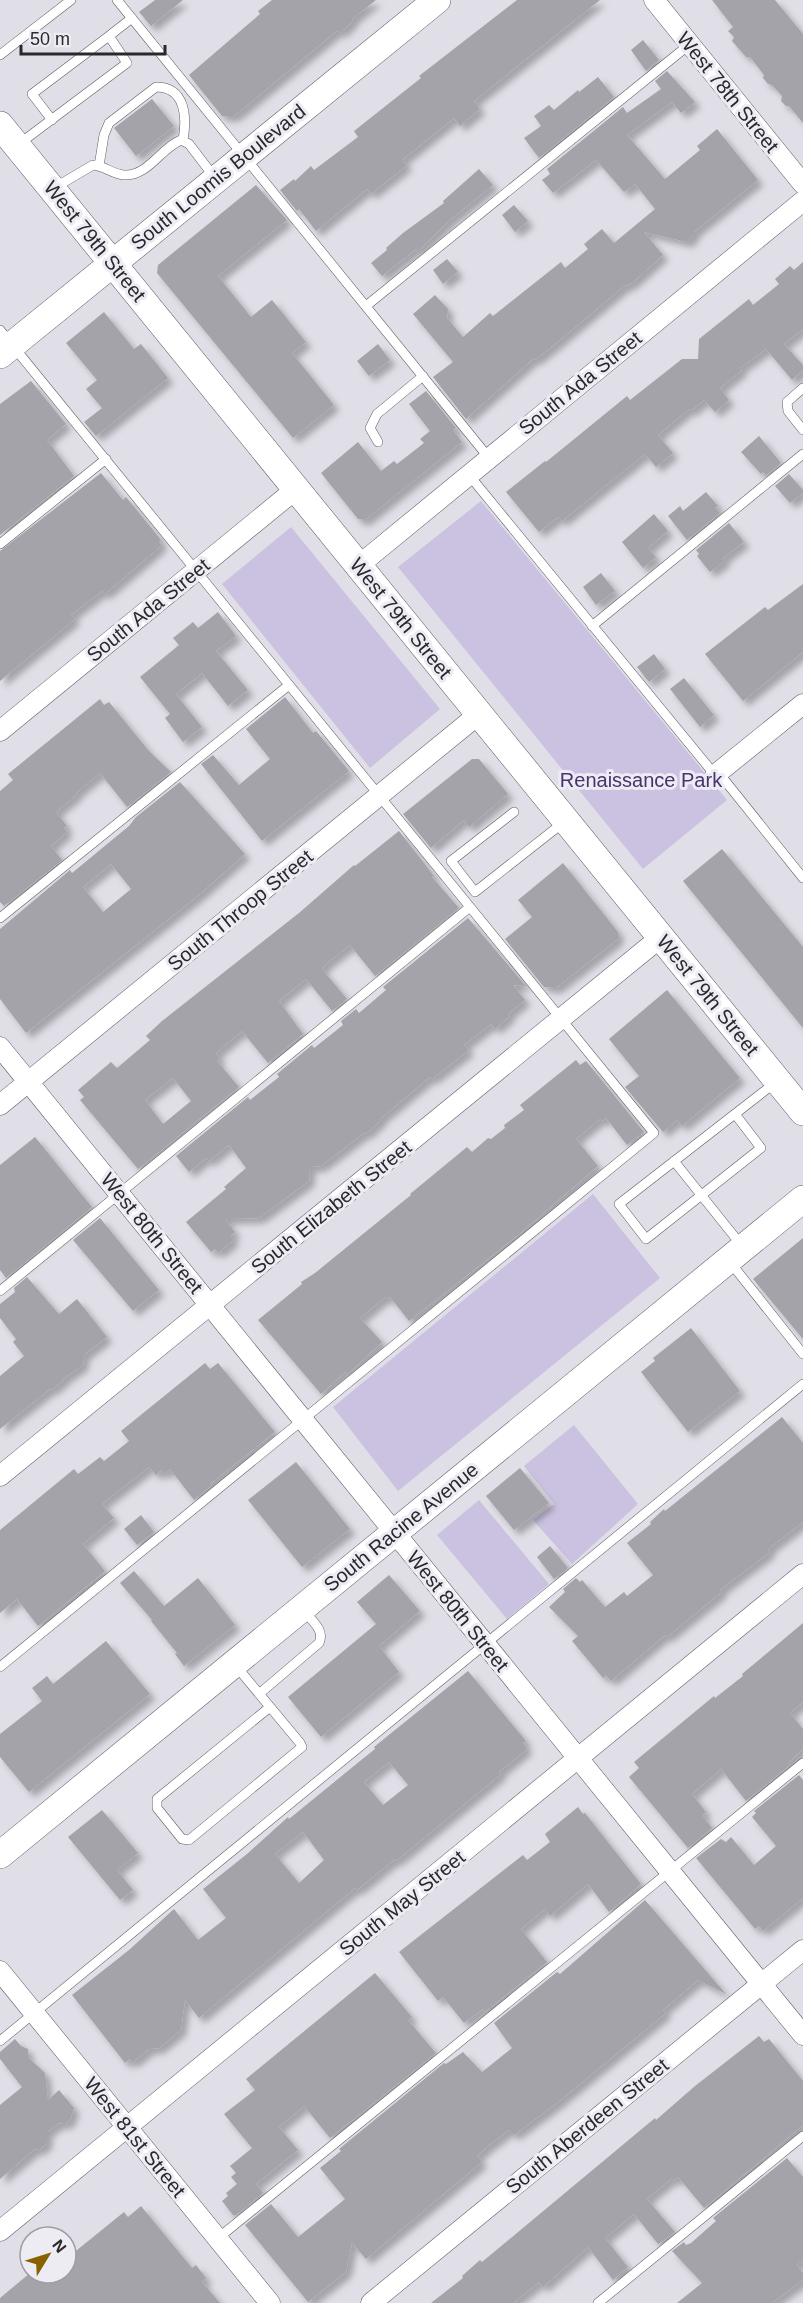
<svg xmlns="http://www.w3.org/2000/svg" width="803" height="2303" font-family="Arial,sans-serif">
<defs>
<filter id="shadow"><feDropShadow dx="5.5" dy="5.5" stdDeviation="3" flood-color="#0004"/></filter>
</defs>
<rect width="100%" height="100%" fill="#e0dee6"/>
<path fill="#cbc2e1" d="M481 501 727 800 643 869 398 567Z
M291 527 440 709 370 768 222 584Z
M593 1194 660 1278 398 1491 333 1407Z
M574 1425 638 1504 572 1564 533 1520 554 1504 524 1466Z
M479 1500 549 1584 507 1619 437 1535Z"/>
<path fill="#a5a3aa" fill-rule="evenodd" filter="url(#shadow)" d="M155 0H183L151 26 139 12Z
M272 0H376L352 19 353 21 340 33 338 30 239 112 233 116H222L189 75 260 14 258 11Z
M517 0H600L474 101 480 109 460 126 454 118 402 160 407 165 371 194 367 189 316 231 299 209 297 211 280 190 294 179 295 181 311 166 314 170 358 137 354 131 421 78 419 76Z
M712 0H775L803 34V123L789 106H786L781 101 782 96 772 85 768 84 763 78 764 75 750 57H746L732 41 734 37 728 31 733 27Z
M643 40 659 60 646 71 631 50Z
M667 71 695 102 681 113 672 102 627 135 665 179 700 150 697 146 717 129 758 180 694 232V235L687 242 644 232 663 255 632 283 623 287 554 345 535 360 534 358 466 419 433 377 453 362 413 314 435 295 448 309 447 318 463 337 490 313 493 316 561 262 565 268 588 249 584 244 602 229 614 243 655 209 635 184 624 192 596 160 553 193 542 180 550 174 547 169 623 107 627 113 661 89 655 81Z
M598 77 614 97 539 158 524 138 541 126 534 116 549 105 554 110 578 90 579 92Z
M152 99 174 126 136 156 114 128Z
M479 169 493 185 450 220 418 251 416 249 382 276 371 263 387 250 386 248 403 233 444 203 443 201Z
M256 185 287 220 218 276 251 317 272 300 306 342 292 353 334 405 293 438 157 273 158 265Z
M514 205 528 221 515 232 502 215Z
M447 259 458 272 443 284 433 270Z
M803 262V329L784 344 803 365V370L792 380 766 349 740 368 742 370 720 388 729 400 715 412 704 400 691 411 689 409 658 435 673 453 656 467 645 454 562 521 558 517 539 532 506 492 545 461 546 462 627 396 630 400 682 359H698L699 339 749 299 753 305 779 284 775 279 790 266 794 270Z
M104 312 134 349 141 344 168 378 96 436 84 422 102 408 86 389 97 380 66 343Z
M378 344 390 360 369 376 357 361Z
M31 381 66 424 47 440 74 476 0 535V404Z
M426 391 456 428 453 430 462 442 365 520 358 519 321 473 358 442 381 471 394 461 397 464 424 443 420 439 430 431 409 404Z
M759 436 781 463 766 475 763 472 761 474 741 452Z
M101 473 123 500 126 497 161 540 159 542 162 545 105 594 102 591 71 615 75 619 0 681V551Z
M789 474 803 490V493L790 503 775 486Z
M706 492 718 506 715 508 720 513 687 540 668 516 680 506 683 511Z
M654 514 668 531 648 548 656 557 643 568 622 542Z
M729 523 744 542 723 558 725 561 710 572 697 556 699 554 696 550Z
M601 573 615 591 596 605 583 587Z
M803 584V652L743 701 705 654 765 607 768 610Z
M218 612 236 636 216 651 248 690 228 706 202 673 176 694 202 727 183 742 165 718 170 714 140 677 179 645 173 638 193 622 198 628Z
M654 654 665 669 649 682 637 667Z
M684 678 714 715 700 727 670 689Z
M285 697 313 733 316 731 349 771 262 841 201 764 213 755 239 785 246 779 270 759 246 729Z
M100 699 104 705 109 702 149 751 171 772 127 807 100 773 76 793 77 794 56 812 67 826 64 828 67 832 51 846 62 860 4 906 0 902V791L13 780 8 774Z
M472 759H479L508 794 469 827 464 820 431 848 403 814Z
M180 782 245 854 200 894 26 1033 0 999V929L70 870 72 873 129 826 136 817ZM111 864 131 889 103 912 83 887Z
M399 831 434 876 432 877 459 908 375 976 350 945 326 964 322 969 347 999 332 1011 306 979 279 1001 303 1034 268 1063 242 1031 216 1053 220 1059 217 1061 239 1087 138 1169 80 1100 84 1097 78 1090 111 1062 117 1068 150 1040 146 1036 162 1021 299 913 354 865 355 866ZM173 1078 191 1101 163 1124 145 1100Z
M722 849 803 947V1028L683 881Z
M563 863 618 932V939L556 988 544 987 505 939 532 917 518 900Z
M468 918 526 986 513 985 525 1000 508 1014 510 1016 495 1029 491 1024 464 1045 469 1050 432 1079 430 1077 380 1119 381 1120 366 1134 364 1133 321 1166 310 1167 309 1181 259 1218 225 1219 235 1232 230 1236 234 1240 218 1253 215 1249 211 1252 186 1222 226 1189 224 1187 246 1168 229 1145 209 1161 206 1158 189 1172 176 1156 248 1097 250 1100 279 1077 277 1074 312 1045 314 1048 343 1025 341 1021 356 1009 359 1013 386 990 383 987Z
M667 990 740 1078 682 1126 677 1120 663 1132 625 1087 639 1076 609 1039Z
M576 1060 580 1065 586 1061 644 1132 627 1145 606 1118 602 1121 600 1119 576 1139 598 1166 518 1235 409 1321 390 1297 387 1299 385 1297 360 1318 382 1342 347 1375 345 1372 321 1394 258 1320 302 1284 301 1282 315 1273 411 1195 410 1194 467 1147 472 1152 488 1138 491 1139 505 1128 504 1125 524 1110 520 1105Z
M35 1137 92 1207 6 1278 0 1270V1165Z
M100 1218 159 1290 133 1311 73 1240Z
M803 1238V1339L753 1279Z
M27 1277 59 1314 77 1299 107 1337 84 1355 83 1365 63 1379 64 1380 51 1390 50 1389 0 1429V1376L24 1356 13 1342 16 1339 0 1318V1304L15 1292 14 1288Z
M691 1328 740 1391 688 1432 641 1372 655 1361 653 1358Z
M205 1363 210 1369 218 1363 275 1432 210 1484 212 1485 194 1500 170 1469 164 1474 161 1470 156 1475 149 1467 102 1504 114 1518 83 1544 105 1571 38 1626 17 1599 0 1613V1530L74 1469 78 1474 100 1457 104 1461 129 1441 121 1431Z
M782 1417 803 1443V1522L772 1546 768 1550 770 1552 720 1590 722 1592 701 1609 667 1637 665 1635 611 1681 606 1675 603 1678 572 1641 578 1636 549 1607 565 1592 563 1589 576 1578 580 1582 582 1580 605 1607 624 1592 627 1596 653 1575 627 1543 651 1524 650 1522 664 1509 665 1511Z
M296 1462 350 1529 302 1567 248 1500Z
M520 1468 549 1503 514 1530 486 1496Z
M141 1515 154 1532 137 1545 124 1529Z
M550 1546 568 1568 554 1579 537 1557Z
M134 1571 164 1606 198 1578 235 1625 184 1666 175 1654 177 1653 151 1621 152 1620 120 1583Z
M389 1575 420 1611 379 1646 399 1672 321 1737 288 1697 376 1624 357 1602Z
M803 1623V1702L790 1713 803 1729V1749L788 1763 790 1765 746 1801 721 1769 692 1794 706 1812 702 1815 712 1828 688 1848 629 1777 639 1768 634 1762 714 1696 715 1698 743 1676 742 1674Z
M106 1641 150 1694 29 1792 0 1757V1734L42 1701 32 1688 47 1676 53 1684Z
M468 1671 526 1741 523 1743 527 1749 499 1772 501 1774 396 1861 395 1859 357 1890 355 1888 199 2018 185 2000 181 2030 159 2048 149 2049 132 2063 130 2059 125 2063 72 1995 129 1950 174 1909 198 1940 226 1918 203 1889 247 1854 288 1817 289 1819 360 1761 375 1749 374 1747ZM389 1762 408 1785 383 1805 364 1782ZM303 1832 324 1860 299 1883 275 1854Z
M799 1775 803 1780V1898L763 1931 759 1926 755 1929 696 1858 721 1839 726 1842 731 1837 754 1865 776 1846 752 1817 756 1813 754 1811Z
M578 1807 583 1814 585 1813 641 1884 609 1912 588 1884 550 1916 545 1909 521 1929 547 1962 485 2012 483 2009 464 2023 443 1997 438 2001 399 1952 523 1855 527 1860 550 1842 545 1834Z
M102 1810 138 1853 117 1870 133 1890 120 1900 68 1837Z
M645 1900 726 1994 698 1980 663 2010 666 2013 557 2103 514 2135 509 2130 488 2146 477 2156 482 2162 366 2259 352 2243 346 2272 308 2302 245 2225 271 2204 298 2237 318 2221 345 2199 320 2168 341 2151 339 2149 444 2063 446 2064 463 2052 482 2072 512 2048 494 2023 557 1972 560 1974Z
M375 1973 412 2017 408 2020 436 2053 330 2138 304 2106 279 2127 298 2150 256 2184 263 2193 236 2215H233L222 2201 228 2196 226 2193 237 2184 231 2177 236 2173 230 2166 252 2148 224 2114 255 2090 246 2079Z
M759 2036 764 2042 769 2039 803 2081V2125L704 2208 678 2177 673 2181 671 2179 647 2199 675 2232 663 2241 658 2244 634 2214 605 2238 628 2267 613 2280 588 2247 543 2287 539 2282 513 2303H431L463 2278 462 2276 480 2260 482 2262 655 2118 656 2120 695 2086Z
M15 2039 21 2046 28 2049V2057L45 2073 48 2100 59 2090 74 2108 70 2120 65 2124 59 2123 47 2132V2143L39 2150 35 2149 0 2179V2105L22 2087 0 2059V2052Z
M787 2158 803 2177V2259L797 2265 803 2273V2280L772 2303H677L702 2283 672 2251 684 2242 686 2245 691 2243 716 2221 713 2218Z
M141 2206 192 2268 196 2265 206 2278 202 2282 220 2303H0V2298L30 2273H66V2259L124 2212 128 2217Z"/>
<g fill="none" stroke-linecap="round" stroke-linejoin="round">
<defs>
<path id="lane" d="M117 0 489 458
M0 55 71 0
M52 120 32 94 109 36
M19 144 127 63 109 36 132 18
M99 166 104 135 109 123 156 87C186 87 187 118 183 140
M54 188 93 165C105 166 114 175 125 175 148 176 161 148 181 140L189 144 215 178
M366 306 690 44
M0 330 654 1133 0 1667
M803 388 787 402 788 411 803 430
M378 442 370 428 377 414 423 376
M469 475 715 775
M0 544 106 459
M592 626 803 454
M718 772 803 878
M514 812 451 861 475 892 564 822
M0 918 289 685
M735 1114 761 1148 646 1239 619 1204 776 1082
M674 1161 742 1246
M730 1262 803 1354
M0 1291 470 907
M236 1666 300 1743 302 1747 189 1840 182 1839 157 1808V1799L270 1707
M259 1694 319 1643C325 1630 312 1621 304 1611
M0 2041 803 1384
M217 2239 803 1763
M598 2303 803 2136"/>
<path id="street" d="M654 0 803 184
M358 566 803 201
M0 731 296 489
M715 775 803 704
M0 1047 803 2035
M0 1105 479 714
M0 1476 661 937
M0 1971 270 2303
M0 2231 803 1574
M371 2303 803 1950"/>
<path id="secondary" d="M0 125 803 1112
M0 355 437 0
M0 1855 803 1199"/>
</defs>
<use href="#lane" stroke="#5d5b62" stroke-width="10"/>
<use href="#street" stroke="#5d5b62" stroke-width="21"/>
<use href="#secondary" stroke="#5d5b62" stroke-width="28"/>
<use href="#lane" stroke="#fff" stroke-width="9"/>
<use href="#street" stroke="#fff" stroke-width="20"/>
<use href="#secondary" stroke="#fff" stroke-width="27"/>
</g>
<g text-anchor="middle" stroke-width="6" stroke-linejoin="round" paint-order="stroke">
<g font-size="20" fill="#29282b" stroke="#edebf3">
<text transform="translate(728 92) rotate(51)" y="7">West 78th Street</text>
<text transform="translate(218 177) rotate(-39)" y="7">South Loomis Boulevard</text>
<text transform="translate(95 241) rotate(51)" y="7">West 79th Street</text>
<text transform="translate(580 383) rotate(-39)" y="7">South Ada Street</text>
<text transform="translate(148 610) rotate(-39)" y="7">South Ada Street</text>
<text transform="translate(401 618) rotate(51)" y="7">West 79th Street</text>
<text transform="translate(240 910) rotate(-39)" y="7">South Throop Street</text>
<text transform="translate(708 995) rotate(51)" y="7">West 79th Street</text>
<text transform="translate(331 1207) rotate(-39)" y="7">South Elizabeth Street</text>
<text transform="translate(152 1233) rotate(51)" y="7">West 80th Street</text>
<text transform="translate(401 1527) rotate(-39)" y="7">South Racine Avenue</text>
<text transform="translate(458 1611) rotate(51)" y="7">West 80th Street</text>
<text transform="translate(402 1903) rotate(-39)" y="7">South May Street</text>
<text transform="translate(587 2126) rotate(-39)" y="7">South Aberdeen Street</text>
<text transform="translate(135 2137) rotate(51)" y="7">West 81st Street</text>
</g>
<g font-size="20" fill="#49336d" stroke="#edebf3">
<text x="641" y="787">Renaissance Park</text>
</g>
</g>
<g transform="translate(48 2255) rotate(52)"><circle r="28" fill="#edebf3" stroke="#9f9da3" stroke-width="1.5"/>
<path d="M0-4.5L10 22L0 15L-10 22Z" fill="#886200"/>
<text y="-9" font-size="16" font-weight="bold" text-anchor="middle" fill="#29282b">N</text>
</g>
<path d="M21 45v9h144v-9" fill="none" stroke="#29282b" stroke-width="3"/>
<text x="30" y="45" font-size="18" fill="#29282b" stroke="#edebf3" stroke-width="4.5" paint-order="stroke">50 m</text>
</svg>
